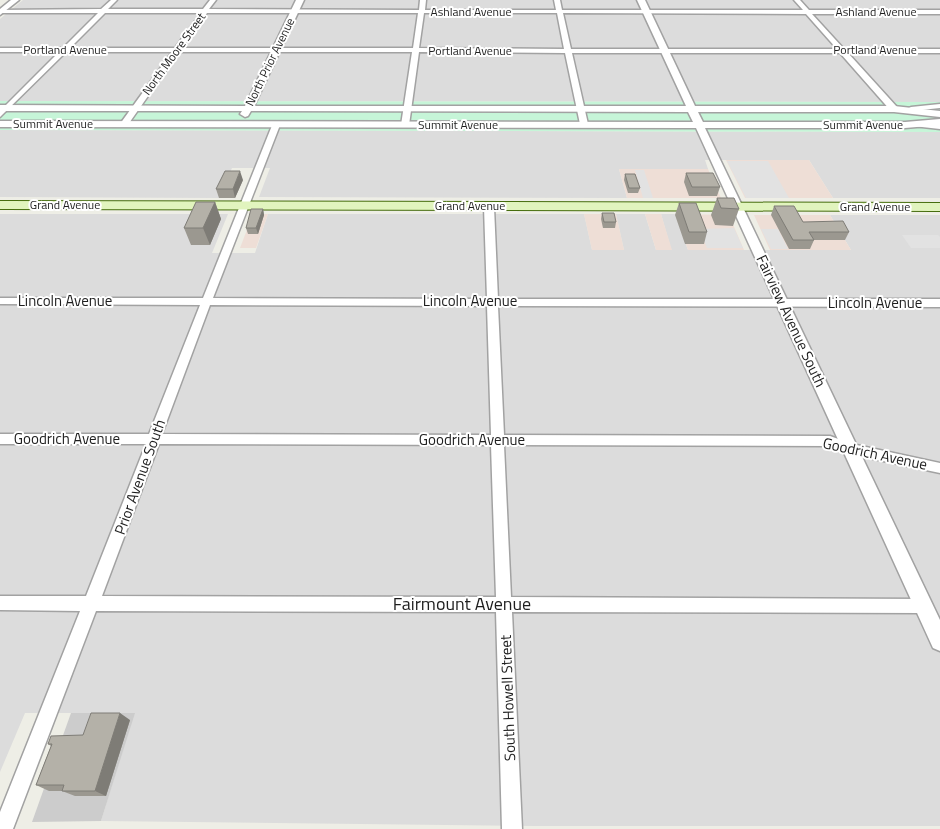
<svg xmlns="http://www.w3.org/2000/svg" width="940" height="829" font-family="'Titillium Web',sans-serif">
<rect width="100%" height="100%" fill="#eeeee6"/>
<path fill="#dcdcdc" d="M23 0H940V102L0 101V19Z
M0 130 940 132V198H833L809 160H705L708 169H619L627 198 259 197 270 168H232L219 198 0 197Z
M0 214H228L212 253H255L268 214H584L592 250H624L616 214H645L656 250 671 249 661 214H675L688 250H851L830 215H940V826H536L101 821 134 713H25L0 772Z"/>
<path fill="#eeded6" d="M726 160H809L833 198H745Z
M619 169H708L721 198H627Z
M253 214H268L256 248H240Z
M584 214H616L624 250H592Z
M645 214H661L672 250H656Z
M675 214 729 215 744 250H688Z
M754 215H830L851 250H770Z"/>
<path fill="#ccc" d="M71 713H135L101 821 32 822Z"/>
<path fill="#c6f5d8" d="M0 101 940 102V132L0 130Z"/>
<path fill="#e2e2e2" d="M768 161 789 198H746L727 161Z
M635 170H644L653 198H643Z
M734 228 743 248H707L699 229Z
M761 229H778L788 249H771Z
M902 235H938L940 237V248H911Z"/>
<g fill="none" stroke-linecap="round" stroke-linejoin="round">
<defs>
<path id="minor" d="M111 0H117L108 9H203L210 0H216L209 9 419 10 420 0H426L425 10H556L554 0H560L562 10H803L794 0H800L809 10H940V14H812L844 49H940V53H848L897 107 898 109 894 111H891L840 53H572L588 124 584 126 580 124 565 53 419 52 409 125 405 127 401 125 412 52H179L127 126H124L120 124 172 52H66L0 117V111L59 52H0V48H63L98 13H2L0 10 101 9ZM105 13H201L175 48H70ZM207 13H418L413 48H182ZM424 13H557L564 49 419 48ZM563 13 806 14 837 49H571Z
M940 104V108L911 111 907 109 911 107Z
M913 122 940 125V129L913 126Z
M273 123 280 125 213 298 487 299 484 207 489 204 494 207 498 299H940V307L498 306 504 435 830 436 852 444 940 463V473L850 454 829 446 504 445 511 597 923 599 929 601 931 606 929 611 923 613 512 612 522 829H502L496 612 96 611 13 829H0V812L80 611 0 610V596H86L146 444H0V434H149L200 305 0 304V298H203ZM210 305 487 306 491 435 162 434ZM159 444 491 445 496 597 102 596Z"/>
<path id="tertiary" d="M11 0H19L0 15V9Z
M296 0H304L254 106H686L637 0H645L695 106H894L940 111V117L894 112H698L703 122H905L940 119V125L905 128H705L940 620V651L933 648 696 128 0 127V121L693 122 688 112 251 111 248 116 245 117 240 114 242 111H0V105L245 106Z"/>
<path id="secondary" d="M0 201 940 203V211L0 209Z"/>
</defs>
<use href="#minor" stroke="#a2a2a2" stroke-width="3"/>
<use href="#tertiary" stroke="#a2a2a2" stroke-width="3"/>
<use href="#secondary" stroke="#466d0e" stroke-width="2"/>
<use href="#minor" fill="#fff" fill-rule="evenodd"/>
<use href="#tertiary" fill="#fff" fill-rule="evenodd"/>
<use href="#secondary" fill="#e1f4be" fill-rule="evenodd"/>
</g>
<path fill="#9b9890" d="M686 173 720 187 717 196H689L684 182Z
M625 174 640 188 638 193H628L624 180Z
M243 180 235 198H219L216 189Z
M717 198 739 209 733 226 715 225 711 215Z
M215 202 221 219 210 245H191L184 228Z
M679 203 707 232 704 244H685L675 215Z
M774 206 803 222 849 232 845 240H814L810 249H789L771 215Z
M263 209 264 215 258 234H248L246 228Z
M602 213 616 222 615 228H603L601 219Z
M130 720 106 796H75L62 791H49L36 785 51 746 48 744 83 735Z"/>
<path fill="#7e7c76" d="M240 171 243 180 235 198 233 189Z
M215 202 221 219 210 245 203 228Z
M263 209 264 215 258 234 256 228Z
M120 713 130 720 106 796 95 791Z"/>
<path fill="#b4b1a8" stroke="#7e7c76" d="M225 171H240L233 189H216Z
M686 173H713L720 187H692Z
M625 174H635L640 188H629Z
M717 198H734L739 209 721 208Z
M196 202H215L203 228H184Z
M679 203H696L707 232H689Z
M774 206H794L803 222 843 221 849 232H809L814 240H793Z
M251 209H263L256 228H246Z
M602 213H614L616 222H604Z
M91 713H120L95 791H62L64 785H36L52 744H48L51 736 83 735Z"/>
<g text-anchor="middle" stroke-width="4" stroke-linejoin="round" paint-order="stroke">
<g font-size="12" fill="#1e1e1e" stroke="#fff">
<text x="471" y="16">Ashland Avenue</text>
<text x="876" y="16">Ashland Avenue</text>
<text x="65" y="54">Portland Avenue</text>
<text x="875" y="54">Portland Avenue</text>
<text x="470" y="55">Portland Avenue</text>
<text transform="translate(174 54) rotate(-54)" y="4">North Moore Street</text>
<text transform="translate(270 62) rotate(-64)" y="4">North Prior Avenue</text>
<text x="53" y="128">Summit Avenue</text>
<text x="458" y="129">Summit Avenue</text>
<text x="863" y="129">Summit Avenue</text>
<text x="65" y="209">Grand Avenue</text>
<text x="470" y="210">Grand Avenue</text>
<text x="875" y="211">Grand Avenue</text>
</g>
<g font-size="15" fill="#1e1e1e" stroke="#fff">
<text x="65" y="306">Lincoln Avenue</text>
<text x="470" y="306">Lincoln Avenue</text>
<text x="875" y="308">Lincoln Avenue</text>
<text transform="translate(791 321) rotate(65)" y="5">Fairview Avenue South</text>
<text x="67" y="444">Goodrich Avenue</text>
<text x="472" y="445">Goodrich Avenue</text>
<text transform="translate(875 454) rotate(12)" y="5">Goodrich Avenue</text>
<text transform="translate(140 477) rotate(-70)" y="5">Prior Avenue South</text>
<text transform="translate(508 698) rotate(-92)" y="5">South Howell Street</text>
</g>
<g font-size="18" fill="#1e1e1e" stroke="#fff">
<text x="462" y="610">Fairmount Avenue</text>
</g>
</g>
</svg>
